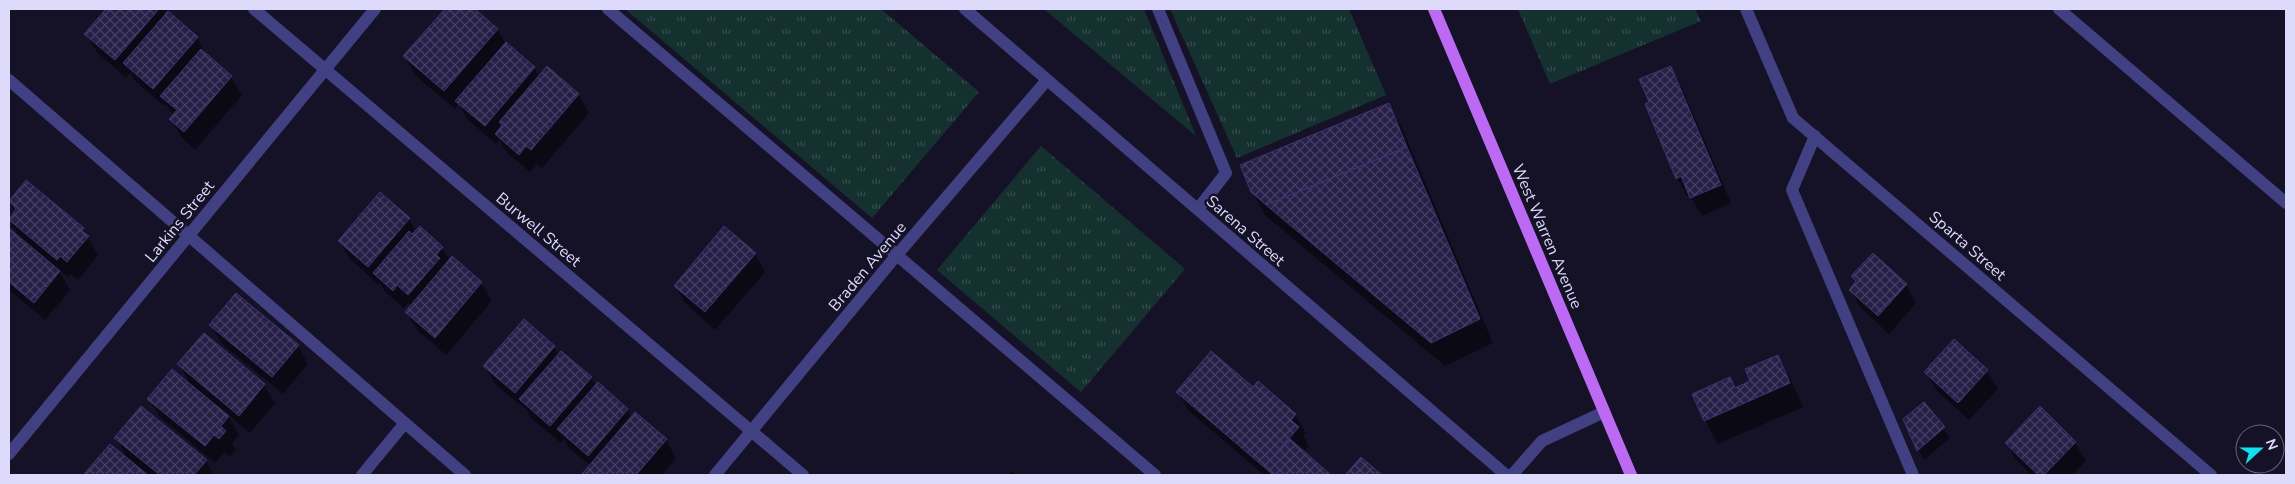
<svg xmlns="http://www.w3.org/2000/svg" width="2295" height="484" font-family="'Nunito Sans',sans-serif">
<defs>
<pattern id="grass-tufts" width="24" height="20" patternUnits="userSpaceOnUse" patternTransform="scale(1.25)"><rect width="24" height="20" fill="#15312f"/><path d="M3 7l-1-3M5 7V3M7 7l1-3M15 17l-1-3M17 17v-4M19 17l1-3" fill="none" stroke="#374e4e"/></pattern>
<pattern id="building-cross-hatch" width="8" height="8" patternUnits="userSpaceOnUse" patternTransform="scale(1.25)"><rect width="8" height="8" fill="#261f47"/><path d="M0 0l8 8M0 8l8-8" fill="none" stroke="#453f62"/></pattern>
</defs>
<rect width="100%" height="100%" fill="#151227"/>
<path fill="url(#grass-tufts)" d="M625 9H881L979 92 872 218Z
M1044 9H1144L1196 136Z
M1170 9H1349L1386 95 1237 158Z
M1518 9H1695L1701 21 1550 84Z
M1041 146 1185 269 1081 392 937 270Z"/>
<path fill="#0007" d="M108 9H166L197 37 207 56 231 77 242 95 195 150 181 137 171 119 174 116 166 104 164 106 135 81 130 73 126 78 97 52 86 34Z
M446 9H473L497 29 506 44 534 68 539 77 578 94 589 113 542 168 537 164 530 172 507 153 499 139 496 144 467 119 459 104 455 109 415 75 405 57Z
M1671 67 1681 85 1731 203 1702 216 1690 195 1687 196 1677 178Z
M1388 104 1402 128 1493 343 1445 366 1266 216 1252 192Z
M26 182 83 229 98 255 78 280 71 274 68 277 58 269 70 290 45 320 9 290V230L21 240 9 220 15 213 9 202Z
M409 219 416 231 420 228 442 248 450 261 453 258 481 283 492 301 446 355 417 330 406 312 412 306 408 303 404 308 385 292 380 283 379 285 350 259 339 241Z
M755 254 765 272 715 330 686 304 675 286Z
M1853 277 1906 285 1916 303 1889 334 1861 308 1850 290 1856 283Z
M524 321 554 347 559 355 591 378 596 387 627 409 632 418 666 440 676 458 662 475H583L591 466 569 448 564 439 561 443 531 418 527 410 496 385 485 367Z
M211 325 298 346 308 364 283 394 222 344Z
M1954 341 1987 371 1998 389 1969 420 1936 390 1926 372Z
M1777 356 1791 380 1803 407 1718 444 1705 420 1736 389 1752 382Z
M179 364 264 385 275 403 250 433 227 414 239 435 232 443 236 450 230 457 225 452 215 463 160 417 149 399 191 386Z
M1253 389 1295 415 1306 433 1303 436 1309 446 1303 452 1329 475H1264L1188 410 1178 392Z
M1924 403 1950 438 1924 460 1905 419Z
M2040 408 2075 443 2086 461 2072 475H2031L2017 461 2006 443Z
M116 438 206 461 214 475H86L129 461Z
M1012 471 1016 475H1008Z"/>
<path fill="url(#building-cross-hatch)" stroke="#3d3371" d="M106 9H159L115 60 84 34Z
M445 9H475L498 29 444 91 403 56Z
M168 11 198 37 153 89 123 63Z
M506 42 535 67 485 126 455 101Z
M201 49 232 76 184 132 169 119 177 110 160 96Z
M547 66 579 94 531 150 526 146 519 155 495 134 502 125 499 122Z
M1671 66 1721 185 1690 198 1681 176 1676 179 1645 104 1649 102 1639 79Z
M1389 103 1407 147 1266 205 1251 192 1240 165Z
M1407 147 1480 319 1431 343 1266 205Z
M26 180 84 228 82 231 89 236 67 262 60 256 57 260 9 220 16 209 9 201Z
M380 192 410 218 368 267 338 241Z
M420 226 443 247 436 255 440 258 408 295 397 285 393 291 373 273 409 231 412 234Z
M724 226 756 253 705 312 674 286Z
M9 228 60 271 34 303 9 282Z
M1873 253 1907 284 1878 316 1849 290 1856 281 1851 276Z
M452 256 482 282 435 338 405 312Z
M236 293 299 345 272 377 209 325Z
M524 319 555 346 515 393 483 366Z
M204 333 265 384 239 416 177 364Z
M1954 339 1988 370 1958 403 1924 372Z
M561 351 592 377 550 426 519 399Z
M1211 351 1253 387 1258 381 1296 414 1291 420 1299 427 1264 467 1176 392Z
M1778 355 1790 383 1704 421 1692 394 1730 377 1735 388 1750 381 1745 369Z
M172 369 229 416 221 426 226 431 219 439 214 435 205 446 147 399Z
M598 382 628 409 588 456 557 429Z
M1924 402 1945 427 1917 451 1903 419Z
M141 406 207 460 194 475H160L114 438Z
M2040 406 2076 442 2044 475H2038L2005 443Z
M635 412 667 439 636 475H581Z
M1289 438 1331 475H1273L1264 467Z
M110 444 148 475H86L84 474Z
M1361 457 1382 475H1345Z"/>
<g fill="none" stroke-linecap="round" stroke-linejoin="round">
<path stroke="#414082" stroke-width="12" d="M608 9 1155 475
M1158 9 1226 173 1198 209
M2059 9 2286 203
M9 80 465 475
M1815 136 1792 190 1913 475
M362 475 405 423"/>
<path stroke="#414082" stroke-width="12" d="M254 9 803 475
M965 9 1506 475
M1746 9 1793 118 2211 475
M9 454 375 9
M715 475 896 256 1047 80
M1512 475 1542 441 1604 412"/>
<path stroke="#bc6af4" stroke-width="12" d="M1434 9 1631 475"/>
</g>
<g text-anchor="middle" stroke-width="5" stroke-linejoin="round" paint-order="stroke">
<g font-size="16" fill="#dddafc" stroke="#151227">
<text transform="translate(179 221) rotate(-51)" y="6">Larkins Street</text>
<text transform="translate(539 229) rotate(40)" y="6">Burwell Street</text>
<text transform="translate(1246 230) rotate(41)" y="6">Sarena Street</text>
<text transform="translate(1548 236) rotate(67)" y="6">West Warren Avenue</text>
<text transform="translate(1968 245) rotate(41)" y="6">Sparta Street</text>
<text transform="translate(867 266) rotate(-50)" y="6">Braden Avenue</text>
</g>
</g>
<rect width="2295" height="484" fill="none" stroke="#dddafc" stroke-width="20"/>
<g transform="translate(2260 449) rotate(69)"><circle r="24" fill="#151227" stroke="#65627c"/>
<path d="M0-4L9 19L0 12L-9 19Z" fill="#15dfee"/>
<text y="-8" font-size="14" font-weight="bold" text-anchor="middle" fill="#dddafc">N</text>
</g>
</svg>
